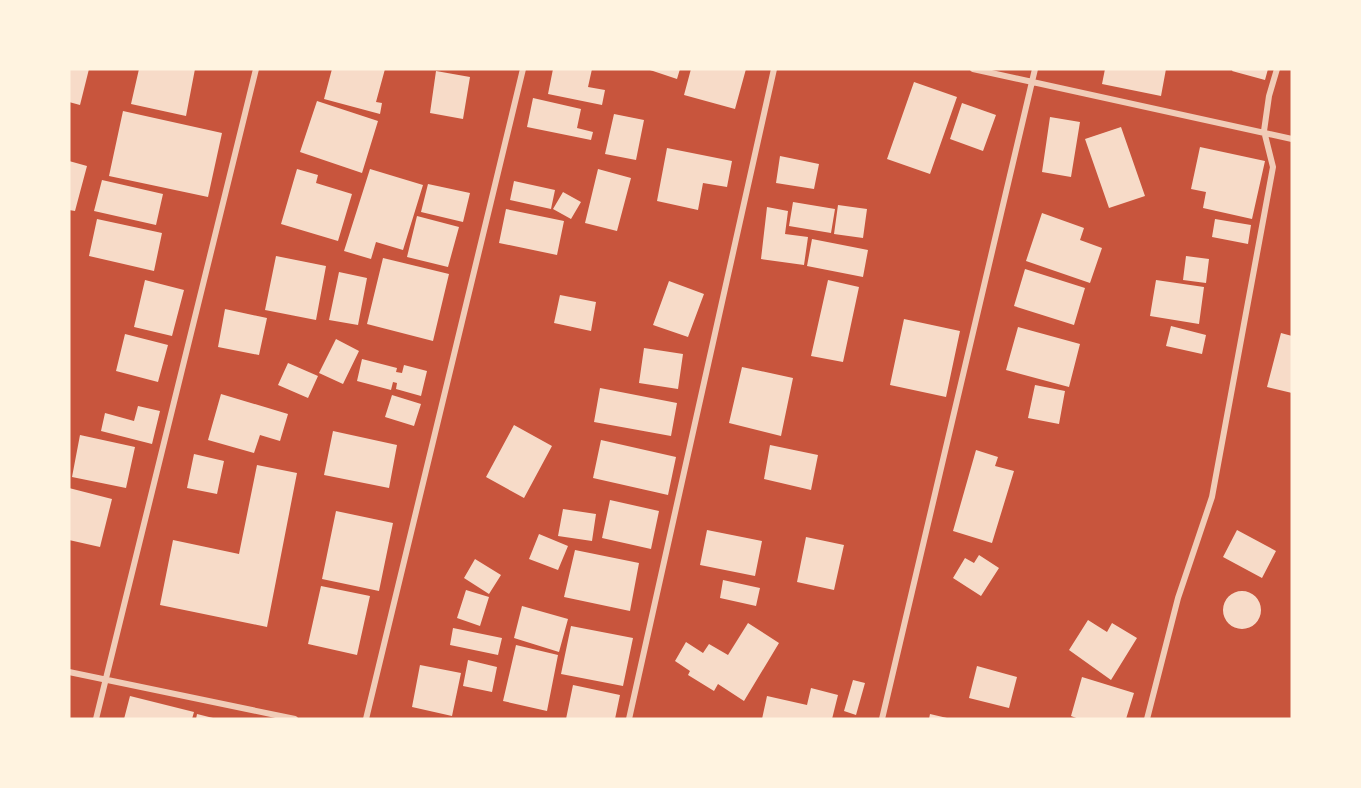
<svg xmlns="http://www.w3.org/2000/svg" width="1361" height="788" font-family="'IBM Plex Sans',sans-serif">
<rect width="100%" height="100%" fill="#c8553d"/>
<path fill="#f7dbc8" d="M69 69H89L80 105 69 102Z
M139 69H195L186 116 131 104Z
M332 69H385L376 102 382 103 380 114 324 99Z
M553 69H592L588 87 605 90 602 105 548 94Z
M647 69H680L677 79Z
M691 69H746L735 109 684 95Z
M1105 69H1166L1161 96 1102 84Z
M1233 69H1268L1265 80 1232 71Z
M436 71 470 77 463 119 430 113Z
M914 82 957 97 930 174 887 159Z
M533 98 581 109 577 128 593 132 591 140 527 127Z
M317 101 378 121 362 173 300 152Z
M962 103 996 115 983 151 950 139Z
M123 111 222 133 208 197 109 176Z
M614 114 644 120 636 160 605 154Z
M1050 117 1080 122 1071 177 1042 172Z
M1121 127 1145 196 1109 208 1085 139Z
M1200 147 1265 161 1252 219 1203 208 1206 192 1191 189Z
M667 148 732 161 727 187 703 183 698 210 657 201Z
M780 156 819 164 814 189 776 183Z
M69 161 87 166 75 211 69 210Z
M297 169 318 175 316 183 352 194 338 241 281 224Z
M370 169 423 185 403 250 376 242 371 259 344 251Z
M598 169 631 178 617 231 585 223Z
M102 180 163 194 156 225 94 211Z
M514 181 555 190 551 209 510 200Z
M428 184 470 193 463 222 421 212Z
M563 192 581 202 571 219 553 209Z
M793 202 835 209 831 233 789 226Z
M838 205 867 209 863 238 834 234Z
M767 207 788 211 785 234 808 237 804 265 761 259Z
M506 209 564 221 557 255 499 243Z
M1042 213 1084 228 1080 240 1102 248 1090 283 1026 261Z
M417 216 459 227 448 267 407 257Z
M97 219 162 233 154 271 89 256Z
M1215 219 1251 225 1248 244 1212 237Z
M812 239 868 250 863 277 807 266Z
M276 256 326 266 316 320 265 310Z
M1186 256 1209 259 1206 283 1183 280Z
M383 258 449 274 433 341 367 324Z
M1025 269 1085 288 1074 325 1014 306Z
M339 272 367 278 358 325 329 320Z
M145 280 184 290 172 336 134 327Z
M828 280 859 287 843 362 811 356Z
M1156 280 1204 287 1199 324 1150 316Z
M669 281 704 294 688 337 653 325Z
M560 295 596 302 591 331 554 323Z
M225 309 267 318 259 355 218 347Z
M904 319 960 331 946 397 890 385Z
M1171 326 1206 335 1202 354 1166 346Z
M1018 327 1080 344 1069 387 1006 370Z
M1281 333 1292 336V393L1267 387Z
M125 334 168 345 158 382 116 371Z
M336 339 359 351 343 384 319 373Z
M644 348 683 354 678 389 639 383Z
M362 359 397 368 396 372 402 373 404 365 427 371 421 396 396 389 397 383 393 382 391 390 357 381Z
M288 363 318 376 308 398 278 385Z
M742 367 793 378 781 436 729 423Z
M1035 385 1065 391 1059 424 1028 418Z
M600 388 677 403 671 436 594 422Z
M221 394 288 414 280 441 260 435 254 453 208 440Z
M392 395 421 404 414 426 385 417Z
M138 406 160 411 152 444 101 431 105 413 134 421Z
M514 425 552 446 524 498 486 477Z
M333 431 397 445 389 488 324 475Z
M80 435 135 447 126 488 72 477Z
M601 440 676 457 668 495 593 478Z
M770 445 818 455 811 490 764 479Z
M976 450 998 457 995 466 1014 471 992 543 953 531Z
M194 454 224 461 217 494 187 488Z
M257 465 297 473 267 627 160 605 173 540 239 554Z
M69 488 112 499 100 547 69 540Z
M610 500 659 511 651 549 602 538Z
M563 509 596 514 592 541 558 536Z
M336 511 393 523 379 591 322 579Z
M707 530 762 541 755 576 700 565Z
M1237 530 1276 551 1262 578 1223 557Z
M539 534 568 546 558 570 529 559Z
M806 537 844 545 834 590 797 582Z
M575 550 639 563 630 611 564 597Z
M979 555 999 568 981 596 953 578 965 558 974 563Z
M475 559 501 575 489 594 464 578Z
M723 580 760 588 756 606 720 598Z
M321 586 370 596 357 655 308 644Z
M466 590 489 597 480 626 457 618Z
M1223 610a19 19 0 1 1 38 0a19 19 0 1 1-38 0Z
M522 606 568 619 559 652 514 638Z
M1088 620 1107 632 1112 623 1137 638 1111 680 1069 650Z
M748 623 779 643 744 701 718 684 714 691 688 675 690 671 675 661 686 642 703 653 709 644 728 655Z
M571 626 633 638 623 686 561 674Z
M453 628 502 638 498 655 450 645Z
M516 645 558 655 547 711 503 701Z
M468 660 497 667 492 692 463 686Z
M420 665 461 673 452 716 412 707Z
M977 666 1017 677 1009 708 969 698Z
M1082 677 1134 693 1126 719H1079L1071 716Z
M853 680 865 683 856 715 844 711Z
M573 685 620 695 615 719H566Z
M811 688 838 695 832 719H762L767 696 807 705Z
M130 696 194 712 192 719H124Z
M197 714 213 718V719H196Z
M930 714 947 718V719H929Z"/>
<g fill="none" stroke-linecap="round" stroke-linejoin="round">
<path stroke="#f1ccb7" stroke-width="6" d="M973 69 1292 139
M69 672 295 719
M96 719 256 69
M366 719 523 69
M629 719 774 69
M882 719 1035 69
M1147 719 1178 598 1212 497 1273 167 1264 131 1269 96 1277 69"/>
</g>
<rect width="1361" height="788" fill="none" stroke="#fff3e0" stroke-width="141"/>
</svg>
